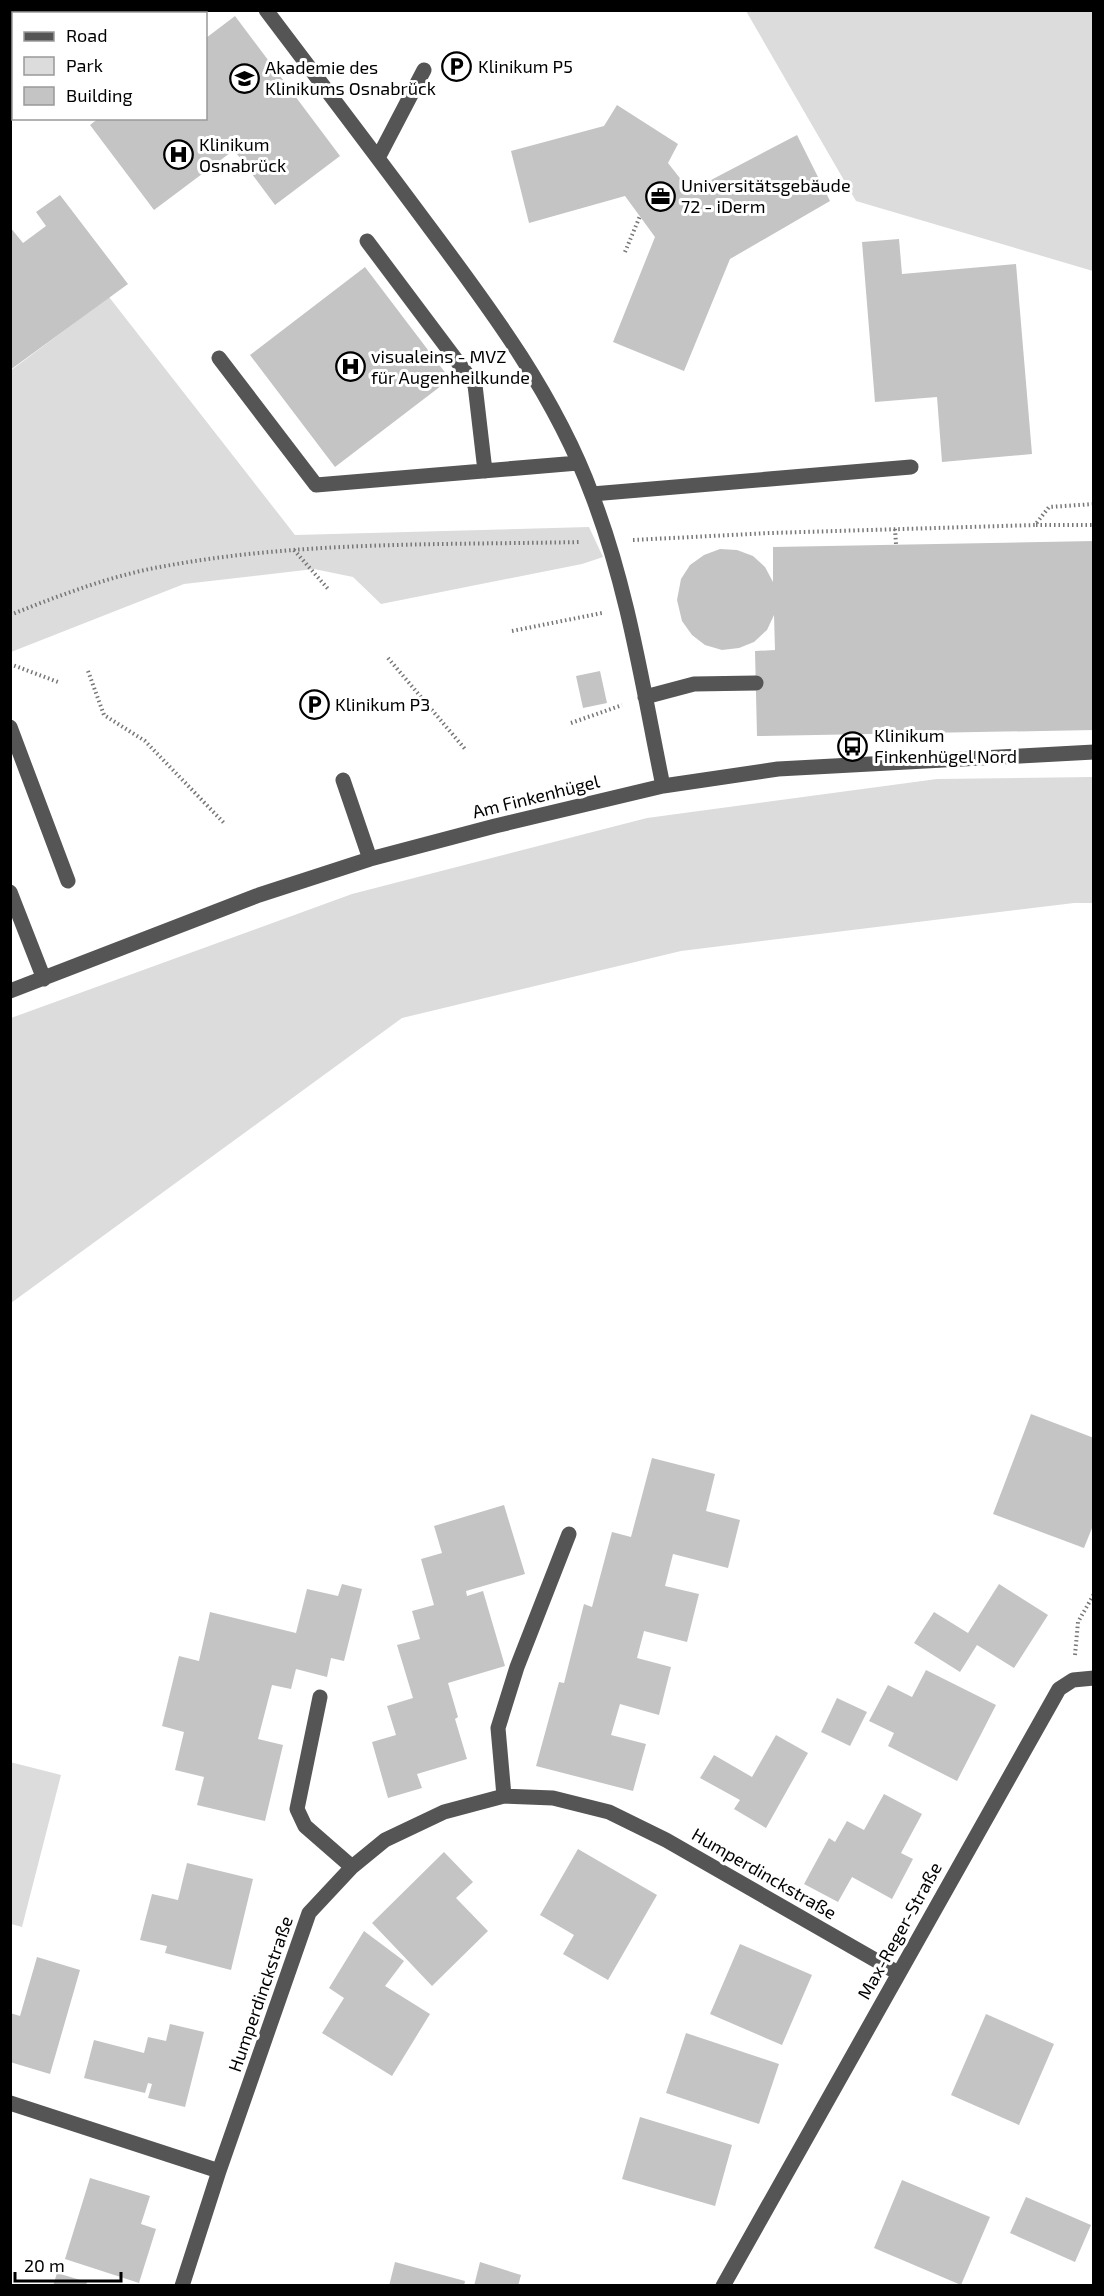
<svg xmlns="http://www.w3.org/2000/svg" width="1104" height="2296" font-family="'Exo 2',sans-serif">
<rect width="100%" height="100%" fill="#fff"/>
<path fill="#dcdcdc" d="M746 11H1093V271L856 201Z
M109 297 295 535 589 527 603 557 582 564 381 604 353 577 314 569 184 584 11 652 10 371Z
M1093 777V903H1074L681 951 402 1018 11 1303V1018L352 894 647 818 937 779Z
M10 1762 61 1775 22 1927 11 1924Z"/>
<path fill="#c4c4c4" d="M235 16 340 156 275 205 234 150 154 210 90 125 99 118H206V38Z
M617 105 678 144 668 163 690 191 797 135 830 201 730 259 684 371 613 342 655 237 625 196 529 223 511 151 604 126Z
M60 195 128 284 10 370V227L23 243 46 226 36 212Z
M899 239 902 274 1016 264 1032 454 942 462 937 397 875 402 862 242Z
M365 267 450 379 335 467 250 355Z
M1094 541V730L757 736 755 651 775 650 774 615 767 630 754 642 739 648 722 650 705 645 692 635 682 621 677 600 681 579 690 565 704 555 720 549 737 550 753 556 765 567 773 582V547Z
M600 671 607 703 583 708 576 676Z
M1031 1414 1094 1438V1523L1084 1548 993 1514Z
M652 1458 715 1474 706 1511 740 1520 728 1568 673 1554 665 1586 699 1594 687 1642 644 1631 637 1658 671 1667 659 1715 620 1704 611 1735 646 1744 633 1791 536 1766 559 1682 564 1683 584 1604 592 1607 612 1532 631 1537Z
M504 1505 525 1574 466 1591 467 1596 483 1591 505 1666 448 1683 458 1717 455 1719 467 1759 417 1774 422 1788 388 1798 372 1742 396 1735 387 1706 413 1698 397 1645 420 1639 412 1611 434 1605 421 1559 442 1553 434 1526Z
M342 1584 362 1589 344 1661 331 1658 327 1677 296 1669 291 1689 272 1685 258 1739 283 1745 265 1821 197 1805 204 1777 175 1770 184 1732 162 1726 179 1656 199 1661 210 1612 296 1633 307 1589 338 1596Z
M999 1584 1048 1615 1014 1668 977 1645 960 1672 914 1643 934 1612 968 1633Z
M926 1670 996 1705 957 1781 888 1746 894 1733 869 1721 888 1685 912 1697Z
M837 1698 867 1712 850 1746 821 1732Z
M776 1735 808 1753 766 1828 734 1809 740 1800 700 1778 714 1755 752 1777Z
M884 1794 922 1814 901 1853 913 1859 892 1899 852 1877 838 1902 804 1884 829 1838 835 1842 847 1821 864 1830Z
M578 1849 657 1895 608 1980 563 1954 574 1935 540 1915Z
M444 1852 473 1882 456 1898 488 1931 432 1986 372 1923Z
M187 1863 253 1879 231 1970 165 1953 167 1946 140 1940 152 1894 178 1900Z
M364 1931 404 1961 385 1986 430 2014 392 2076 322 2033 344 1998 329 1988Z
M740 1944 812 1975 782 2045 710 2014Z
M37 1957 80 1970 50 2074 10 2062V2013L20 2016Z
M986 2014 1054 2044 1019 2125 951 2095Z
M170 2024 204 2032 185 2107 148 2098 152 2084 148 2083 145 2093 84 2078 94 2040 144 2053 148 2037 166 2041Z
M686 2033 779 2064 759 2124 666 2093Z
M640 2117 732 2145 715 2206 622 2179Z
M90 2178 150 2196 141 2224 156 2229 139 2283 65 2259Z
M902 2180 990 2217 961 2285 874 2248Z
M1026 2197 1091 2225 1075 2262 1010 2233Z
M395 2262 465 2281 464 2286H389Z
M480 2262 521 2275 518 2286H474Z
M57 2273 87 2282 86 2286H53Z"/>
<g fill="none" stroke-linecap="round" stroke-linejoin="round">
<path stroke="#777" stroke-width="4" stroke-dasharray="1.5 3" stroke-linecap="butt" d="M625 252 640 216
M1036 525H1094
M895 529 896 544
M633 540 770 533 1035 525 1049 507 1094 504
M294 550 329 590
M10 615C63 594 115 574 171 565 305 541 444 545 580 542
M512 631 602 613
M388 658 465 749
M10 664 58 682
M88 671 104 715 145 741 224 823
M571 723 622 705
M1075 1655 1078 1622 1094 1594"/>
<path stroke="#555" stroke-width="15" d="M266 10C321 83 376 155 430 228 492 311 556 397 592 495 628 588 643 689 663 786
M126 14 130 10
M10 99 14 97
M378 158 424 70
M367 241 475 385 485 471
M219 358 316 485 578 463
M592 494 911 467
M645 697 694 684 756 683
M10 727 68 881
M343 780 370 859
M10 892 44 979
M10 991 259 895 370 859 495 826 663 786 778 769 1094 752
M320 1697 297 1809 305 1826 352 1867
M504 1796 498 1728 517 1667 569 1534
M10 2103 219 2171
M182 2286 219 2171 309 1913 352 1867 385 1840 444 1812 504 1796 553 1798 609 1812 666 1840 898 1973
M723 2286 1059 1689 1073 1680 1094 1678"/>
</g>
<defs>
<symbol id="parking-ring" viewBox="-11 -11 22 22"><circle r="9.5" fill="#fff" stroke="#000" stroke-width="1.5"/><path d="M-3.5-5.5H1a3.5 3.5 0 0 1 0 7H-1V5.5H-3.5ZM-1-3.4V-.6H.8a1.4 1.4 0 0 0 0-2.8Z" fill="#000"/></symbol>
<symbol id="school-ring" viewBox="-11 -11 22 22"><circle r="9.5" fill="#fff" stroke="#000" stroke-width="1.5"/><path d="M0-5L7-2L0 1L-7-2ZM-4 1L0 2.5L4 1V4Q0 6-4 4Z" fill="#000"/></symbol>
<symbol id="hospital-ring" viewBox="-11 -11 22 22"><circle r="9.5" fill="#fff" stroke="#000" stroke-width="1.5"/><path d="M-5-5h3v3.5h4V-5h3V5h-3V1.5h-4V5h-3Z" fill="#000"/></symbol>
<symbol id="office-ring" viewBox="-11 -11 22 22"><circle r="9.5" fill="#fff" stroke="#000" stroke-width="1.5"/><path d="M-6-3h4V-5.5h4V-3h4V5H-6ZM-1-4.5V-3h2v-1.5ZM-6 0V1H6V0Z" fill="#000"/></symbol>
<symbol id="bus-ring" viewBox="-11 -11 22 22"><circle r="9.5" fill="#fff" stroke="#000" stroke-width="1.5"/><path d="M-5-6H5V4H4V6H2V4H-2V6H-4V4H-5ZM-3.5-4V0h7V-4ZM-3.5 1.2v1.5H-2V1.2ZM2 1.2v1.5H3.5V1.2Z" fill="#000"/></symbol>
</defs>
<g fill-rule="evenodd">
<use href="#parking-ring" x="440" y="50" width="33" height="33"/>
<use href="#school-ring" x="228" y="62" width="33" height="33"/>
<use href="#hospital-ring" x="162" y="138" width="33" height="33"/>
<use href="#office-ring" x="644" y="180" width="33" height="33"/>
<use href="#hospital-ring" x="334" y="350" width="33" height="33"/>
<use href="#parking-ring" x="298" y="688" width="33" height="33"/>
<use href="#bus-ring" x="836" y="730" width="33" height="33"/>
</g>
<g text-anchor="middle" stroke-width="6" stroke-linejoin="round" paint-order="stroke">
<g font-size="18" fill="#000" stroke="#fff" text-anchor="start">
<text x="478" y="73">Klinikum P5</text>
<text x="265" y="74">Akademie des<tspan x="265" dy="21">Klinikums Osnabrück</tspan></text>
<text x="199" y="151">Klinikum<tspan x="199" dy="21">Osnabrück</tspan></text>
<text x="681" y="192">Universitätsgebäude<tspan x="681" dy="21">72 - iDerm</tspan></text>
<text x="371" y="363">visualeins - MVZ<tspan x="371" dy="21">für Augenheilkunde</tspan></text>
<text x="335" y="711">Klinikum P3</text>
<text x="874" y="742">Klinikum<tspan x="874" dy="21">Finkenhügel Nord</tspan></text>
</g>
<g font-size="18" fill="#000" stroke="#fff">
<text transform="translate(536 797) rotate(-14)" y="6">Am Finkenhügel</text>
<text transform="translate(764 1874) rotate(30)" y="6">Humperdinckstraße</text>
<text transform="translate(900 1931) rotate(-61)" y="6">Max-Reger-Straße</text>
<text transform="translate(261 1994) rotate(-71)" y="6">Humperdinckstraße</text>
</g>
</g>
<rect width="1104" height="2296" fill="none" stroke="#000000" stroke-width="24"/>
<rect x="12" y="12" width="195" height="108" fill="#ffffff" stroke="#999999" stroke-width="1.5"/>
<rect x="24" y="32" width="30" height="9" fill="#555555" stroke="#999999" stroke-width="1.5"/>
<text x="66" y="42" font-size="18" fill="#000000">Road</text>
<rect x="24" y="57" width="30" height="18" fill="#dcdcdc" stroke="#999999" stroke-width="1.5"/>
<text x="66" y="72" font-size="18" fill="#000000">Park</text>
<rect x="24" y="87" width="30" height="18" fill="#c4c4c4" stroke="#999999" stroke-width="1.5"/>
<text x="66" y="102" font-size="18" fill="#000000">Building</text>
<path d="M15 2272v9h106v-9" fill="none" stroke="#000000" stroke-width="3"/>
<text x="24" y="2272" font-size="18" fill="#000000" stroke="#ffffff" stroke-width="4.5" paint-order="stroke">20 m</text>
</svg>
